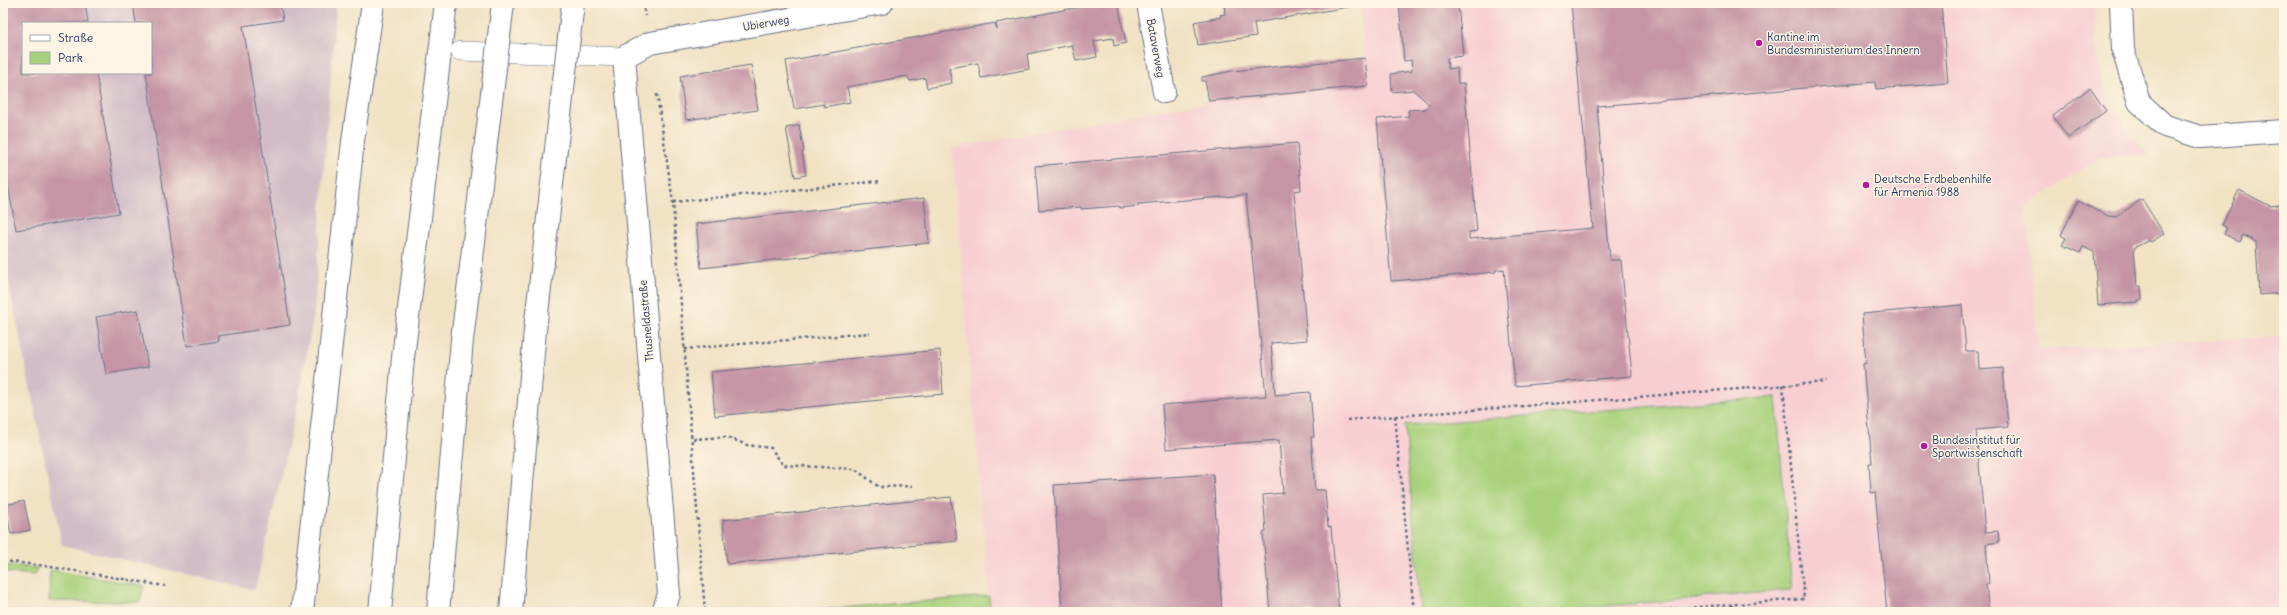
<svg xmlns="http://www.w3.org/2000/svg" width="2287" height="615" font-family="Delius,sans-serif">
<rect width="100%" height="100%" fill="#fcf5e5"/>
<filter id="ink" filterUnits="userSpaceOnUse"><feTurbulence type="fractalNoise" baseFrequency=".025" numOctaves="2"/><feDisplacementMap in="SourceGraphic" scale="8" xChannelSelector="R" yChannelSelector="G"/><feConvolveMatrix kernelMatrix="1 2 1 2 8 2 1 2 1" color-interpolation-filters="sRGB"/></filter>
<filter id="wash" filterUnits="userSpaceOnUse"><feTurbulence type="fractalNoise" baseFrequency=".012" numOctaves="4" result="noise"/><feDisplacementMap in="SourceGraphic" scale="16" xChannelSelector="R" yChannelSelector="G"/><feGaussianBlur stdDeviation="0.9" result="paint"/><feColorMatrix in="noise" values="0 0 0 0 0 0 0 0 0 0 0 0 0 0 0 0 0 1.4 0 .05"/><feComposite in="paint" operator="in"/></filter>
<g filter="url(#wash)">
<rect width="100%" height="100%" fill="#f1e2c4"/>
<path fill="#f7cfd3" d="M1359 3H2094L2097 61 2108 99 2124 125 2148 154 2099 158 2026 206 2038 350 2284 336V612H990L952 148 1209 101 1368 86Z"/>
<path fill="#d2bdc7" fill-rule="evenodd" d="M3 3H336L314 313 298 401 255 590 62 545 3 254ZM23 23H151V73H23Z"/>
<path fill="#a9d17c" stroke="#62806d" d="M1776 397 1792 590 1540 612H1421L1405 425Z
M3 565 36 568H37L35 575 3 572Z
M50 570 144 586 140 602 49 601Z
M989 596 990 612H791Z"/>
<g id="blocks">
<path fill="#c595a6" d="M3 3H85L88 23H23V73H96L119 213 16 230 3 156Z
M133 3H280L283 20 243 26 290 325 218 336 219 341 187 346 146 73H151V23H136Z
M1099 3H1118L1126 43 1114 46 1113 38 1094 41 1097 57 1076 61 1072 45 1027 54 1029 69 981 78 978 63 949 68 952 83 927 88 925 78 910 81 907 76 847 87 850 102 824 107V104L794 109 786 61 995 23 997 29 996 23Z
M1224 3H1359L1360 5 1254 23 1256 36 1198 45 1194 22 1221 17 1220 15 1225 14Z
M1399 3H1458L1463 56 1447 58 1448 69 1457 68 1458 83H1464L1477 231 1469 232V239L1593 228 1571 3H1941L1948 83 1876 89 1875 82 1597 106 1610 260H1621L1632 376 1515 386 1504 269 1495 270 1496 272 1391 281 1377 119 1409 116 1408 110 1426 109 1429 104 1413 90 1392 92 1391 74 1412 71 1411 60 1404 61Z
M1365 58 1368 86 1209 101 1205 81H1202V77L1232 71Z
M751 65 758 110 686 120 680 76Z
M2090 88 2106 111 2068 138 2053 116Z
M799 125 804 152H802L806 175 795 177 786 128Z
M1297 143 1301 190 1294 191 1307 340 1271 343 1274 379 1275 395 1310 392 1314 437H1311L1315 490H1325L1328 527H1331L1339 612H1270L1263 533 1266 532 1263 495 1283 493 1279 440 1166 449 1162 405 1266 396 1246 195 1138 204 1139 206 1120 208 1119 206 1081 209V207L1039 210 1035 166Z
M2239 190 2270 206 2278 205 2284 201V293L2259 295 2256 242 2243 235 2240 242 2224 234 2227 228 2222 225Z
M924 198 929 243 701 268 696 224Z
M2142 199 2164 234 2151 242 2149 240 2134 248 2137 286H2141L2142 300H2138V302L2098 305 2094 252 2083 247 2080 253 2062 245 2066 238 2061 235 2078 201 2108 216 2116 217Z
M1962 305 1966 351H1978L1979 370 2003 368 2008 427 1976 430 1985 532 1998 531 1999 542 1986 544 1989 584H1986L1989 612H1887L1875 492 1871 493 1869 463H1872L1863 364 1866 363 1862 314Z
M138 310 148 367 106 374 96 317Z
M940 350 943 394 715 416 711 372Z
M3 448 7 491H3Z
M1213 474 1222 612H1062L1054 485Z
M951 497 957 541 727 564 723 520Z
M24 501 30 530 11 534 5 505Z"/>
</g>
</g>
<g filter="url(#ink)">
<use href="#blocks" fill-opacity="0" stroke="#666e82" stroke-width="1"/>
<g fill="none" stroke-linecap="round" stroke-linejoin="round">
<defs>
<path id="service" d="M460 51 624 57"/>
<path id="minor" d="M1148 3 1164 92
M2121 3 2123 50 2139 102 2165 126 2200 137 2284 131
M663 612 669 594 624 57 650 43 882 3"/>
<path id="motorway" d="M302 612 353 141 373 3
M380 612 403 358 446 3
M511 612 535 330"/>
</defs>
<use href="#service" stroke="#666e82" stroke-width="20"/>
<use href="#minor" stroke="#666e82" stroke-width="24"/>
<use href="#motorway" stroke="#666e82" stroke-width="24"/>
<path stroke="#666e82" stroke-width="2.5" stroke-dasharray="3 3" stroke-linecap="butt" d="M643 3 645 16
M657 94 673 202 705 612
M673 202 881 181
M684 349 870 333
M1395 416 1414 612
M1347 420 1826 382
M693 439 727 437 747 445 771 448 783 465 855 469 879 487 912 486
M3 561 45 566 165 586
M1732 605V612
M1633 612 1804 599 1783 385"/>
<use href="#service" stroke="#fff" stroke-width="19"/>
<use href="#minor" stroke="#fff" stroke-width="22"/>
<use href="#motorway" stroke="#fff" stroke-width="22"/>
<defs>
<path id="motorway-bridge" d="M535 330 573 3
M438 612 462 340 503 3"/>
</defs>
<use href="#motorway-bridge" stroke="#666e82" stroke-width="24" stroke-linecap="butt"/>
<use href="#motorway-bridge" stroke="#fff" stroke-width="22"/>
</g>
</g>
<g fill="#b5179e" stroke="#fcf5e5" stroke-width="1.5">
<circle cx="1759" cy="43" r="4"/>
<circle cx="1866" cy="185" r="4"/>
<circle cx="1924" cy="446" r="4"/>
</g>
<g text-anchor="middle" stroke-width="3" stroke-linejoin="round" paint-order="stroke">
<g font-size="11" fill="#1b2f5e" stroke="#fcf5e5">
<text transform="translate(766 23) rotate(-10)" y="4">Ubierweg</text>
<text transform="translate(1156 48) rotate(80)" y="4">Bataverweg</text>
<text transform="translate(646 321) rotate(-95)" y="4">Thusneldastraße</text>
</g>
<g font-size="11" fill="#1b2f5e" stroke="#fcf5e5" text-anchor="start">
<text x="1767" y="41">Kantine im<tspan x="1767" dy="13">Bundesministerium des Innern</tspan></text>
<text x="1874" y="183">Deutsche Erdbebenhilfe<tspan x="1874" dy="13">für Armenia 1988</tspan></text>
<text x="1932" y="444">Bundesinstitut für<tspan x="1932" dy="13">Sportwissenschaft</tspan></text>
</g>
</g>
<rect width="2287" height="615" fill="none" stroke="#fcf5e5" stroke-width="16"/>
<rect x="22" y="22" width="130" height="52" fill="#fcf5e5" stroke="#a2a6af"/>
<rect x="30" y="35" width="20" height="6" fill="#ffffff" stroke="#a2a6af"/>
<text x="58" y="42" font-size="12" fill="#1b2f5e">Straße</text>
<rect x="30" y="52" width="20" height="12" fill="#a9d17c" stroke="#a2a6af"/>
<text x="58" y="62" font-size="12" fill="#1b2f5e">Park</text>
</svg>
